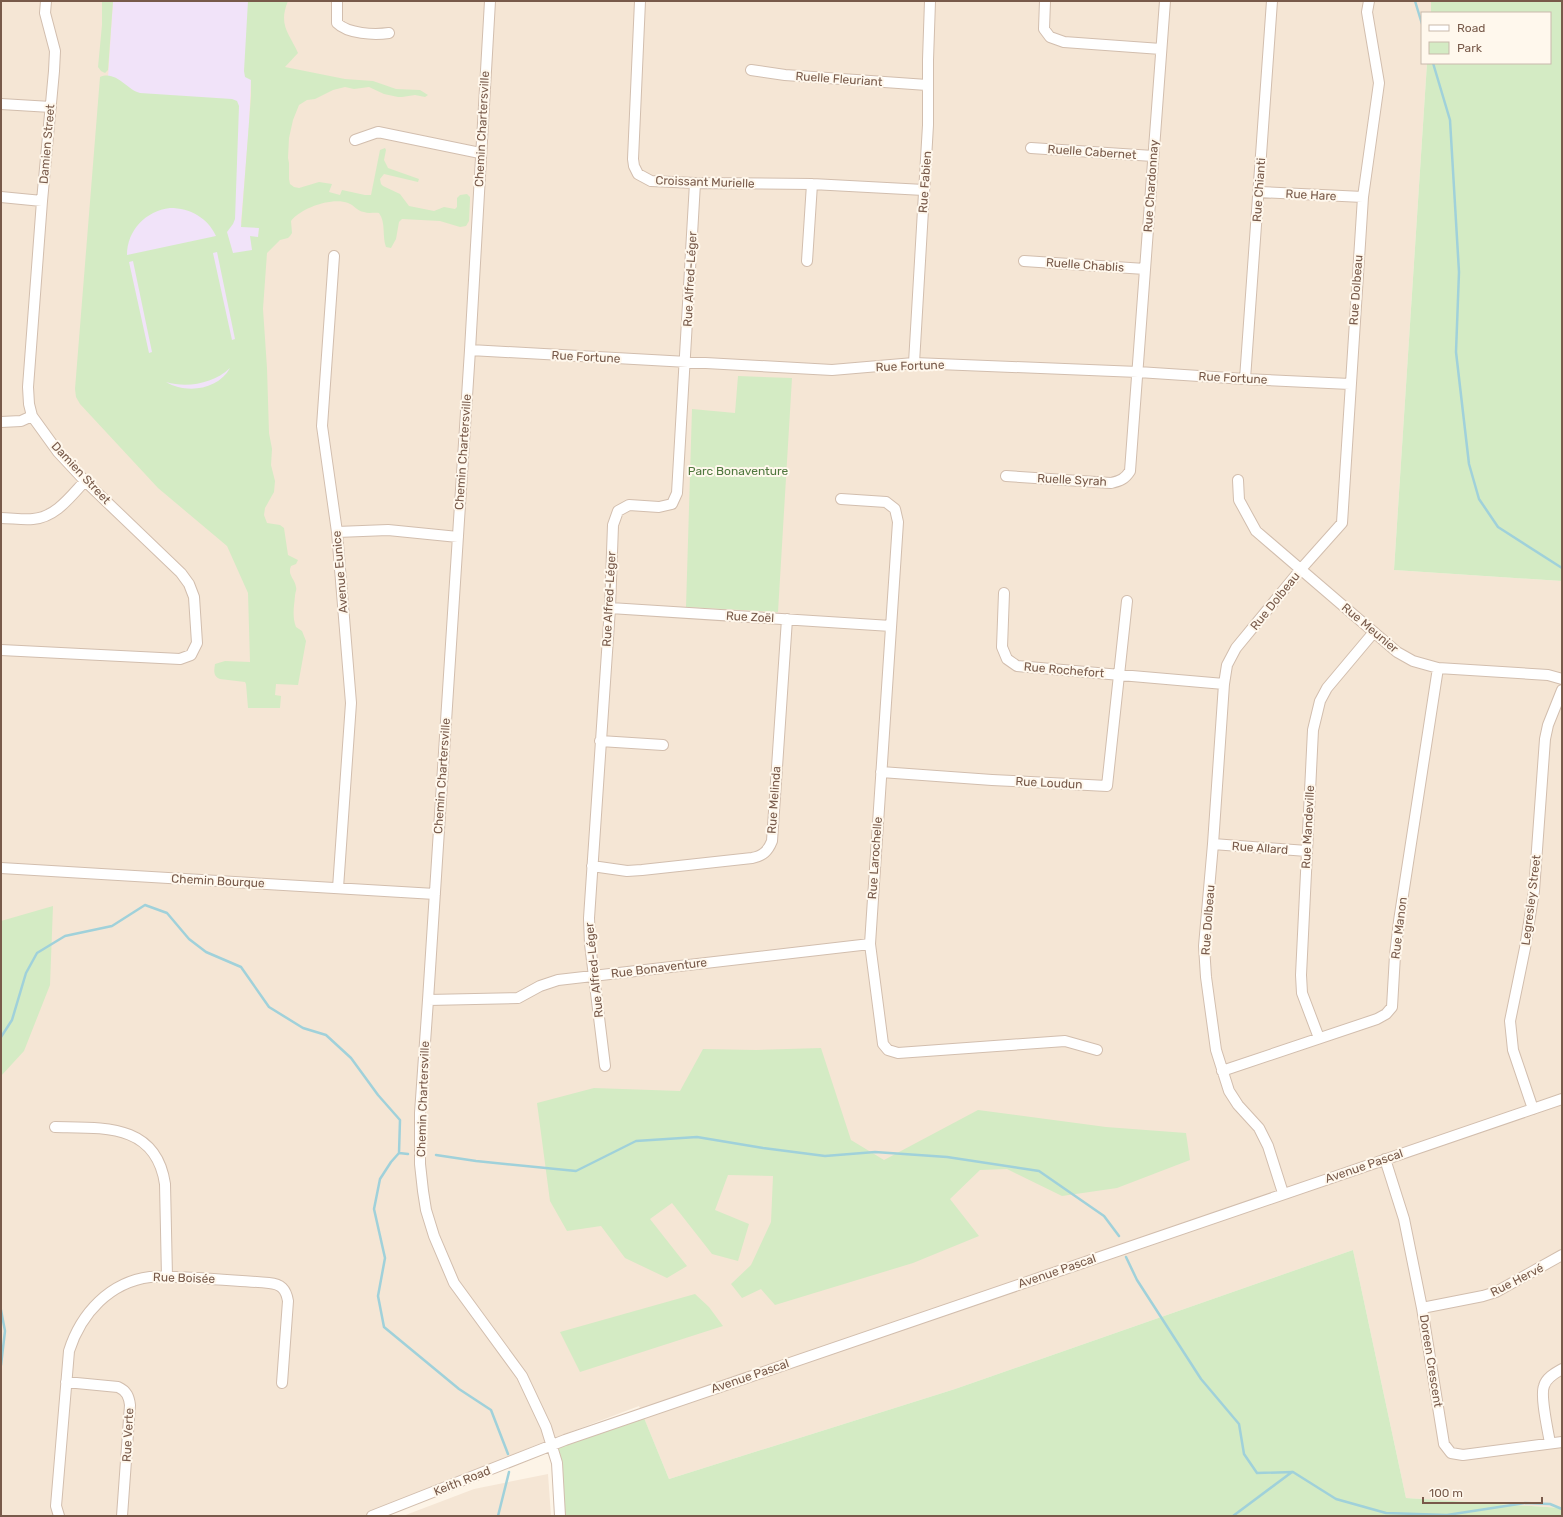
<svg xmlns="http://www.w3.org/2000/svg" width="1563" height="1517" font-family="Rubik,sans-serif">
<rect width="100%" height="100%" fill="#fdf4e7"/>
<path fill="#f5e6d5" d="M1 1H1431V13H1422V63H1427L1394 570 1562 581V1508L1406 1498 1353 1250 955 1389 669 1479 639 1406 536 1445 366 1516H1Z
M548 1474 551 1516H403L474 1489Z"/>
<path fill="#f1e3f9" d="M113 1H254L249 127 241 223 259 228 258 363 194 402 135 364 108 78Z"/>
<path fill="#d4ebc4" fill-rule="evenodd" d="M102 1H113L108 70 105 73 101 71 98 67 102 25Z
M248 1H288C278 25 289 33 298 53L285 67 345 79 373 81 396 89 420 90 428 95 425 97 415 95 402 97H398L384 94 369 87 354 89 345 87 333 90 315 99 307 100 299 105 293 120 289 138 288 158 289 163V179L290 184 294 187 299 188 319 182 332 184 329 192 340 195 342 190 365 195H371L380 150 385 148 386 150 384 160 388 168 419 179 418 182 384 174 380 179 381 184 383 186 400 194 409 206 434 211 444 207 455 209 457 207V198L460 195 467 194 470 197V200L469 221 466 226 460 227 440 221 402 219 399 222 396 239 391 248 386 247C382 237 386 222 379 213 374 212 369 214 364 212 357 211 354 205 348 203 332 197 301 208 291 221L292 233 290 236 288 238 280 240 267 253 263 309 267 368 269 433 272 449 271 465 275 481 274 492 265 508 264 515 267 523 280 525 284 528 288 555 298 560 296 564 291 566C287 575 295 579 296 587 297 590 295 593 295 596 294 607 292 616 296 627L302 631 306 641 298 685 276 684 275 695 281 696 280 708H248L246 684 245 682 220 679C213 676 214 671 215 664L225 661 250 662 248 593 227 546 158 488 80 404 76 397 75 389 100 77C116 70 127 90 140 93L232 99 237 101 239 106 235 219 233 224 227 232 233 253 252 250 250 236 258 237 259 228 241 227 251 96V80L245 77 244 71ZM170 208C190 208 208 218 216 236L127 255C127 230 146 211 170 208ZM217 252 235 339 232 340 213 253ZM133 261 152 352 149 353 129 262ZM230 368C218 390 186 394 166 382 187 388 213 384 230 368Z
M1431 1H1562V581L1394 570 1427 63H1550V13H1431Z
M738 376 792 378 778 612 686 607 692 409 735 413Z
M53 906 50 985 24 1051 1 1076V921Z
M821 1048 851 1140 884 1160 978 1110 1106 1127 1186 1133 1190 1160 1117 1188 1062 1196 1007 1169 980 1170 950 1199 979 1236 913 1263 775 1305 761 1289 742 1298 731 1284 751 1265 771 1222 773 1176 728 1175 715 1210 749 1224 738 1261 712 1254 672 1203 650 1219 687 1266 667 1278 625 1258 601 1226 567 1231 550 1201 537 1103 594 1088 680 1091 703 1049 756 1050Z
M1353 1250 1406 1498 1562 1508V1516H560L555 1452 565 1440 642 1413 669 1479 955 1389Z
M695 1294 709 1307 723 1326 580 1372 560 1332Z"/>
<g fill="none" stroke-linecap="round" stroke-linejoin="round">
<path stroke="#a0d1da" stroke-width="2.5" d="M1415 1 1422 24
M1433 63 1450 120 1459 272 1456 352 1469 464 1479 499 1498 527 1562 568
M1 1037 12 1020 26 973 37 953 65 936 112 926 145 905 167 913 189 939 206 952 241 967 269 1007 303 1028 326 1035 351 1058 378 1095 400 1120 399 1153 391 1162 380 1179 374 1209 385 1258 378 1296 384 1327 459 1389 491 1410 508 1454
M399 1153 408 1154
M436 1155 476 1161 576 1171 636 1141 697 1137 763 1148 825 1156 875 1152 947 1157 1039 1171 1104 1216 1119 1236
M1126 1257 1137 1280 1201 1379 1239 1424 1244 1454 1257 1473 1293 1472 1336 1499 1386 1513 1447 1515 1525 1503 1550 1504 1562 1509
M1 1310 5 1331 1 1365
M498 1516 509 1472
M1233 1516 1292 1472"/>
<defs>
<path id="minor" d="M337 1V23C348 34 374 35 389 33
M490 1 470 350 428 1000 420 1113V1164L423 1191 426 1210 434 1236 454 1283 522 1376 546 1427 557 1463 560 1516
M640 1 633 159 634 166 638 174 651 181 695 183 812 184 924 190
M1045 1 1044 29 1050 37 1064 42 1161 49
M751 70 785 75 927 85
M1 104 51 107
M355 140 378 132 480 153
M1031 148 1153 156
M1259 192 1363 197
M1 197 42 201
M334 256 322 426 337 532 351 703 338 888
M807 261 812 184
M1024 261 1145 269
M470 350 832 370 914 363 1138 372 1245 379 1350 384
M914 363 928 125V60L930 1
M1245 379 1272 1
M1 422 21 421 32 416
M1006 476 1111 483C1120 481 1125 479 1130 471L1165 1
M1238 480 1239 500 1256 531 1397 652 1413 661 1438 668 1548 675 1562 679
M841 499 886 502 895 509 898 522 870 944 883 1044 888 1050 898 1053 1065 1041 1097 1050
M1 518C11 518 23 520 33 519 56 517 70 497 85 481
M337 532 388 530 458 537
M1004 593 1002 647 1007 659 1017 666 1224 684
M610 608 891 626
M1 650 180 659 191 655 197 643 194 597 189 584 181 573 85 481 58 452 32 416 29 404 28 387 42 201 54 71 55 51 45 13 46 1
M600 741 663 745
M881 772 992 780 1107 786 1127 601
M1213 844 1307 851
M592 866 627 871 642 870 752 858C763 856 768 851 772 841L787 619
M1 868 435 894
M428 1000 518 998 540 986 558 980 870 944
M1319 1038 1302 993 1301 975 1313 730 1320 701 1327 688 1374 632
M605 1066 590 944 589 918 610 608 613 525 618 511 629 505 659 507 672 504 677 493 695 183
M1222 1071 1377 1019 1386 1014 1392 1007 1395 955 1399 921 1438 668
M1533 1109 1513 1050 1510 1021 1525 948 1534 891 1545 739 1548 725 1562 690
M55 1127C103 1128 156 1123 165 1184L167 1277
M1385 1159 1404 1219 1422 1308 1444 1444 1451 1453 1463 1455 1562 1442
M1283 1193 1268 1146 1259 1128 1238 1105 1229 1091 1216 1050 1206 977 1204 946 1213 844 1224 684 1227 665 1236 648 1301 569 1342 523 1363 197 1379 83 1367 12 1369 1
M1422 1308 1483 1296 1496 1292 1562 1255
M66 1382 118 1387C127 1391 129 1397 130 1405L122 1516
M1550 1443C1548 1431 1540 1396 1544 1386 1546 1378 1555 1373 1562 1369
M59 1516 56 1506 69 1351C81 1313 110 1282 150 1277 166 1275 183 1278 199 1278 222 1280 246 1281 269 1283 281 1284 286 1289 288 1301L282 1383
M372 1516 565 1440 1562 1099"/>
</defs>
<use href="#minor" stroke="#d2beae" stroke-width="12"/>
<use href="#minor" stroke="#fff" stroke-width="10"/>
</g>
<g text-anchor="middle" stroke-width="4" stroke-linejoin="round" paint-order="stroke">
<g font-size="12" fill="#785a4a" stroke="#fff8ed">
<text transform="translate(839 79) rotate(4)" y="4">Ruelle Fleuriant</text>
<text transform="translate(482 129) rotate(-87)" y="4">Chemin Chartersville</text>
<text transform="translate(47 144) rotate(-85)" y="4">Damien Street</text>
<text transform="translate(1092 152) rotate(4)" y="4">Ruelle Cabernet</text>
<text transform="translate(705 182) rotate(2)" y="4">Croissant Murielle</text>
<text transform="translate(925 182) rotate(-86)" y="4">Rue Fabien</text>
<text transform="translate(1151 186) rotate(-86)" y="4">Rue Chardonnay</text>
<text transform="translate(1259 190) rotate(-86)" y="4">Rue Chianti</text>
<text transform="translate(1311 195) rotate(3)" y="4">Rue Hare</text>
<text transform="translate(1085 265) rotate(4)" y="4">Ruelle Chablis</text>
<text transform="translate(690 279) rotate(-87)" y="4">Rue Alfred-Léger</text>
<text transform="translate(1356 290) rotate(-86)" y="4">Rue Dolbeau</text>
<text transform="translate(586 357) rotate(3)" y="4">Rue Fortune</text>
<text transform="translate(910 366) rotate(-2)" y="4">Rue Fortune</text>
<text transform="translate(1233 378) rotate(3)" y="4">Rue Fortune</text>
<text transform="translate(463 452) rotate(-86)" y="4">Chemin Chartersville</text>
<text transform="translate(81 473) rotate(47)" y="4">Damien Street</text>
<text transform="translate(1072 480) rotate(3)" y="4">Ruelle Syrah</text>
<text transform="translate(340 572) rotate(-95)" y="4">Avenue Eunice</text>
<text transform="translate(609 599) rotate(-87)" y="4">Rue Alfred-Léger</text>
<text transform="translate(1275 601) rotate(-51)" y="4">Rue Dolbeau</text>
<text transform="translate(750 617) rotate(3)" y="4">Rue Zoël</text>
<text transform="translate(1370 628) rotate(40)" y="4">Rue Meunier</text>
<text transform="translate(1064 670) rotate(5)" y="4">Rue Rochefort</text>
<text transform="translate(442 776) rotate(-86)" y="4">Chemin Chartersville</text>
<text transform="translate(1049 783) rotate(3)" y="4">Rue Loudun</text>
<text transform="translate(774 800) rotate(-86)" y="4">Rue Melinda</text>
<text transform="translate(1308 827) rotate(-87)" y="4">Rue Mandeville</text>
<text transform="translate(1260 848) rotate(4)" y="4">Rue Allard</text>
<text transform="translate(875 858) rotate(-86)" y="4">Rue Larochelle</text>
<text transform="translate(218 881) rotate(3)" y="4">Chemin Bourque</text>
<text transform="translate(1531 900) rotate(-83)" y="4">Legresley Street</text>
<text transform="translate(1208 920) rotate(-86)" y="4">Rue Dolbeau</text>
<text transform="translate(1399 928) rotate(-83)" y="4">Rue Manon</text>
<text transform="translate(659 968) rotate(-7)" y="4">Rue Bonaventure</text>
<text transform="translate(594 970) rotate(-96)" y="4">Rue Alfred-Léger</text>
<text transform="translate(423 1099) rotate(-88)" y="4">Chemin Chartersville</text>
<text transform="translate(1364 1166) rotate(-19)" y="4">Avenue Pascal</text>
<text transform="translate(1057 1271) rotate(-19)" y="4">Avenue Pascal</text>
<text transform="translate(184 1278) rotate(2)" y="4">Rue Boisée</text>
<text transform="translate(1517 1280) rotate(-27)" y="4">Rue Hervé</text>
<text transform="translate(1431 1361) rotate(81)" y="4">Doreen Crescent</text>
<text transform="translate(750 1376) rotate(-19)" y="4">Avenue Pascal</text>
<text transform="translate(128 1435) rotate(-87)" y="4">Rue Verte</text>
<text transform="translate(462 1481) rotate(-22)" y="4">Keith Road</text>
</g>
<g font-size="12" fill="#50783f" stroke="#fff8ed">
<text x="738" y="475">Parc Bonaventure</text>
</g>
</g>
<rect width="1563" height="1517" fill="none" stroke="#785a4a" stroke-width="4"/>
<rect x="1421" y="12" width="130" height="52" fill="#fff8ed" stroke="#c9b9ac"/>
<rect x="1429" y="25" width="20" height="6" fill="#ffffff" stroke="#c9b9ac"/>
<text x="1457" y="32" font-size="12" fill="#785a4a">Road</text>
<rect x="1429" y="42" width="20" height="12" fill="#d4ebc4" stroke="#c9b9ac"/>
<text x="1457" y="52" font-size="12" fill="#785a4a">Park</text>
<path d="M1423 1497v6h119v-6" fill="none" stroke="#785a4a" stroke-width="2"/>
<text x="1429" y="1497" font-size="12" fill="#785a4a" stroke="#fff8ed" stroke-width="3" paint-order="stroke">100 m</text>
</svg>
